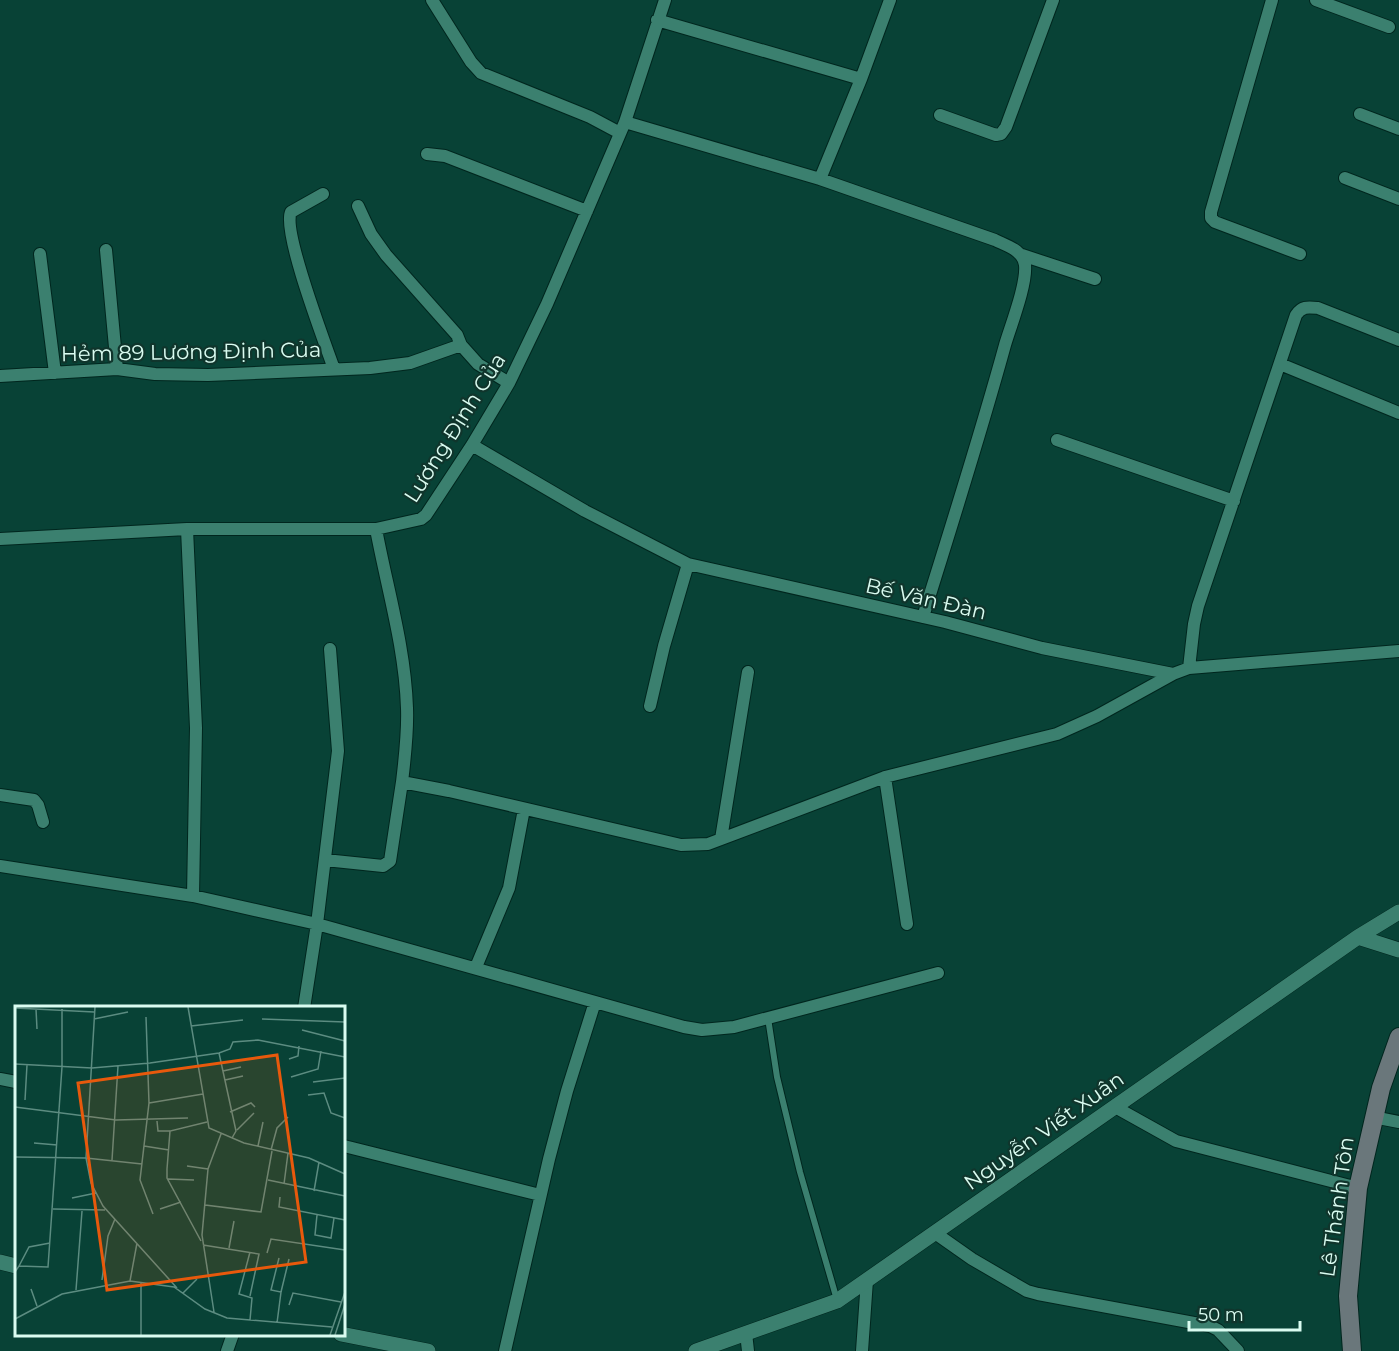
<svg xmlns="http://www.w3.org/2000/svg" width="1399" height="1351" font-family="Montserrat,sans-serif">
<rect width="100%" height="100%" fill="#084236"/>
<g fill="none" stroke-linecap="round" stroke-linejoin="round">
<defs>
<path id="service" d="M768 1018 777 1077 800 1172 837 1300"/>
<path id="minor" d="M432 0 471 62 481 73 590 117 620 133
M1272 0 1211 212V218L1215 222 1300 254
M1316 0 1389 27
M657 20 861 79
M1360 114 1399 129
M940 115 996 135 1001 134 1006 127 1053 0
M625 122 820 179 995 240C1007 246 1023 250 1025 265 1027 284 1011 325 1005 345 980 436 951 527 923 617
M427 154 445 156 587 211
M1345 178 1399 199
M820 179 861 79 890 0
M323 194 291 212C282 231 325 343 334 369
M358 206 371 234 386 255 457 335 461 345
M106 250 117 369
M40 254 55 373
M1022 255 1095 279
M1280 364 1399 413
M0 376 117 369 155 374 208 375 370 368 410 363 461 345 478 364 509 383
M1057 440 1234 501
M472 445 585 511 688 564 945 622 1042 648 1173 674 1189 668 1399 651
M187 529 196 728 193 896
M376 529C387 588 405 647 407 708 408 733 405 757 402 782L449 791 681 845 708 844 885 777 1057 734 1097 716 1173 674
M0 539 187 529H376L421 519 426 515 472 445 509 383 547 304 625 122 665 0
M1189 668 1194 624 1198 606 1296 315C1302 306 1308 307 1318 308L1399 340
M650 706 664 646 688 564
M885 777 907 924
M0 795 34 800 38 805 43 822
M721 839 748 672
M325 860 383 866 390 861 402 782
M0 866 193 896 317 924 684 1027 702 1030 734 1027 938 973
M476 967 509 888 524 809
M304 1008 317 924 338 751 330 649
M0 1079 16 1082
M1115 1107 1176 1141 1358 1188
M1373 1117 1399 1122
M344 1146 540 1195
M935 1233 972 1259 1027 1291 1038 1294 1210 1326 1218 1330 1238 1351
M746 1333 748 1351
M227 1351 233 1334
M505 1351 549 1159 567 1091 595 1002
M862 1351 867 1280"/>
<path id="tertiary" d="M1358 937 1399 950
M0 1262 16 1266
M341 1334 428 1351
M696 1351 837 1301 1358 937 1399 912"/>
<path id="secondary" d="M1352 1351 1348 1296 1358 1188 1381 1088 1399 1037"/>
</defs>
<use href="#service" stroke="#00261e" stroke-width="8"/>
<use href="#minor" stroke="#00261e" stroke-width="14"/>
<use href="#tertiary" stroke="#00261e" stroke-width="16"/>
<use href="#secondary" stroke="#00261e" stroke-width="20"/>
<use href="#service" stroke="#3b806f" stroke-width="6"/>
<use href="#minor" stroke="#3b806f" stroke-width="12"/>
<use href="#tertiary" stroke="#3b806f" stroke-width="15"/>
<use href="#secondary" stroke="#6a777b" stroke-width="18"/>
</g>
<g text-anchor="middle" stroke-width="4.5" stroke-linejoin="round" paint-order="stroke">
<g font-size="21" fill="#dafcf1" stroke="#10352c">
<text transform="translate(191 352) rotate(-1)" y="7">Hẻm 89 Lương Định Của</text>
<text transform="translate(455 428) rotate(-58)" y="7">Lương Định Của</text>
<text transform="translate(926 599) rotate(13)" y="7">Bế Văn Đàn</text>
<text transform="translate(1044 1131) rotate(-35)" y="7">Nguyễn Viết Xuân</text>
<text transform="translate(1337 1207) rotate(-82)" y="7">Lê Thánh Tôn</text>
</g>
</g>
<g transform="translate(15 1006)">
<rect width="330" height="330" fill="#084236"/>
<path fill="none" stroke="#5c8c81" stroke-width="1.5" d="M80 1 71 152 76 177 88 200 162 282M173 1 194 122 229 137 294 152 330 168M0 2 79 6M21 3 22 23M131 11 134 97 125 174 138 208M79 13 113 6M247 13 330 16M176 20 228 14M287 24 330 35M204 47 221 125 217 132M274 53 283 50 284 40M0 58 77 62 135 57 204 47 215 43 218 36 243 34 330 51M47 61V3M208 65 226 61M276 71 303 63 306 45M210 74 228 70M298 76 330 72M293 89 309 87 316 107 330 112M10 94 12 59M134 97 188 88M0 101 101 114 173 112M215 106 236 97 240 101M142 115 143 125H155M222 124 239 107M19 137 42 139M129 140 154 144M243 140 248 116M256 144 262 122 273 111M0 151 71 152 127 158M97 154 103 60M172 160 193 163M153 173 179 174M253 174 330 190M269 178 273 147M299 185 304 156M265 191 264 201 330 214M57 192 81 187M190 199 246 206 257 145M38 203 90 204M145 203 166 196M302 209 300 229 316 232 319 212M186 235 152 172V163L155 125 192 116M188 239 244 248 235 290M214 242 219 215M235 246 224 288 237 292 235 314M252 247 256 233 330 244M4 260 14 241 35 237M0 266 4 260 33 261 47 61M87 274 93 230 100 213M115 275 122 237M126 277V329M16 283 22 300M61 284 67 205M266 286 274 253M168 287 182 273M274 299 278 287 326 296M199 306 187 229 193 163 206 128M0 313 47 288 115 275 159 281 190 303 212 312 317 321M262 317 266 286 256 284 264 252M315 329 330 286M320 329 330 298"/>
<path fill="#e8590c" fill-opacity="0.15" stroke="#e8590c" stroke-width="3" d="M262 49 291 256 92 284 63 77Z"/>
<rect width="330" height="330" fill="none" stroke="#dafcf1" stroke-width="3"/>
</g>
<path d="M1189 1321v9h111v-9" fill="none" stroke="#dafcf1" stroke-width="3"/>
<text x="1198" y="1321" font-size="18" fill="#dafcf1" stroke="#10352c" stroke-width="4.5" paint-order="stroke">50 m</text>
</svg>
